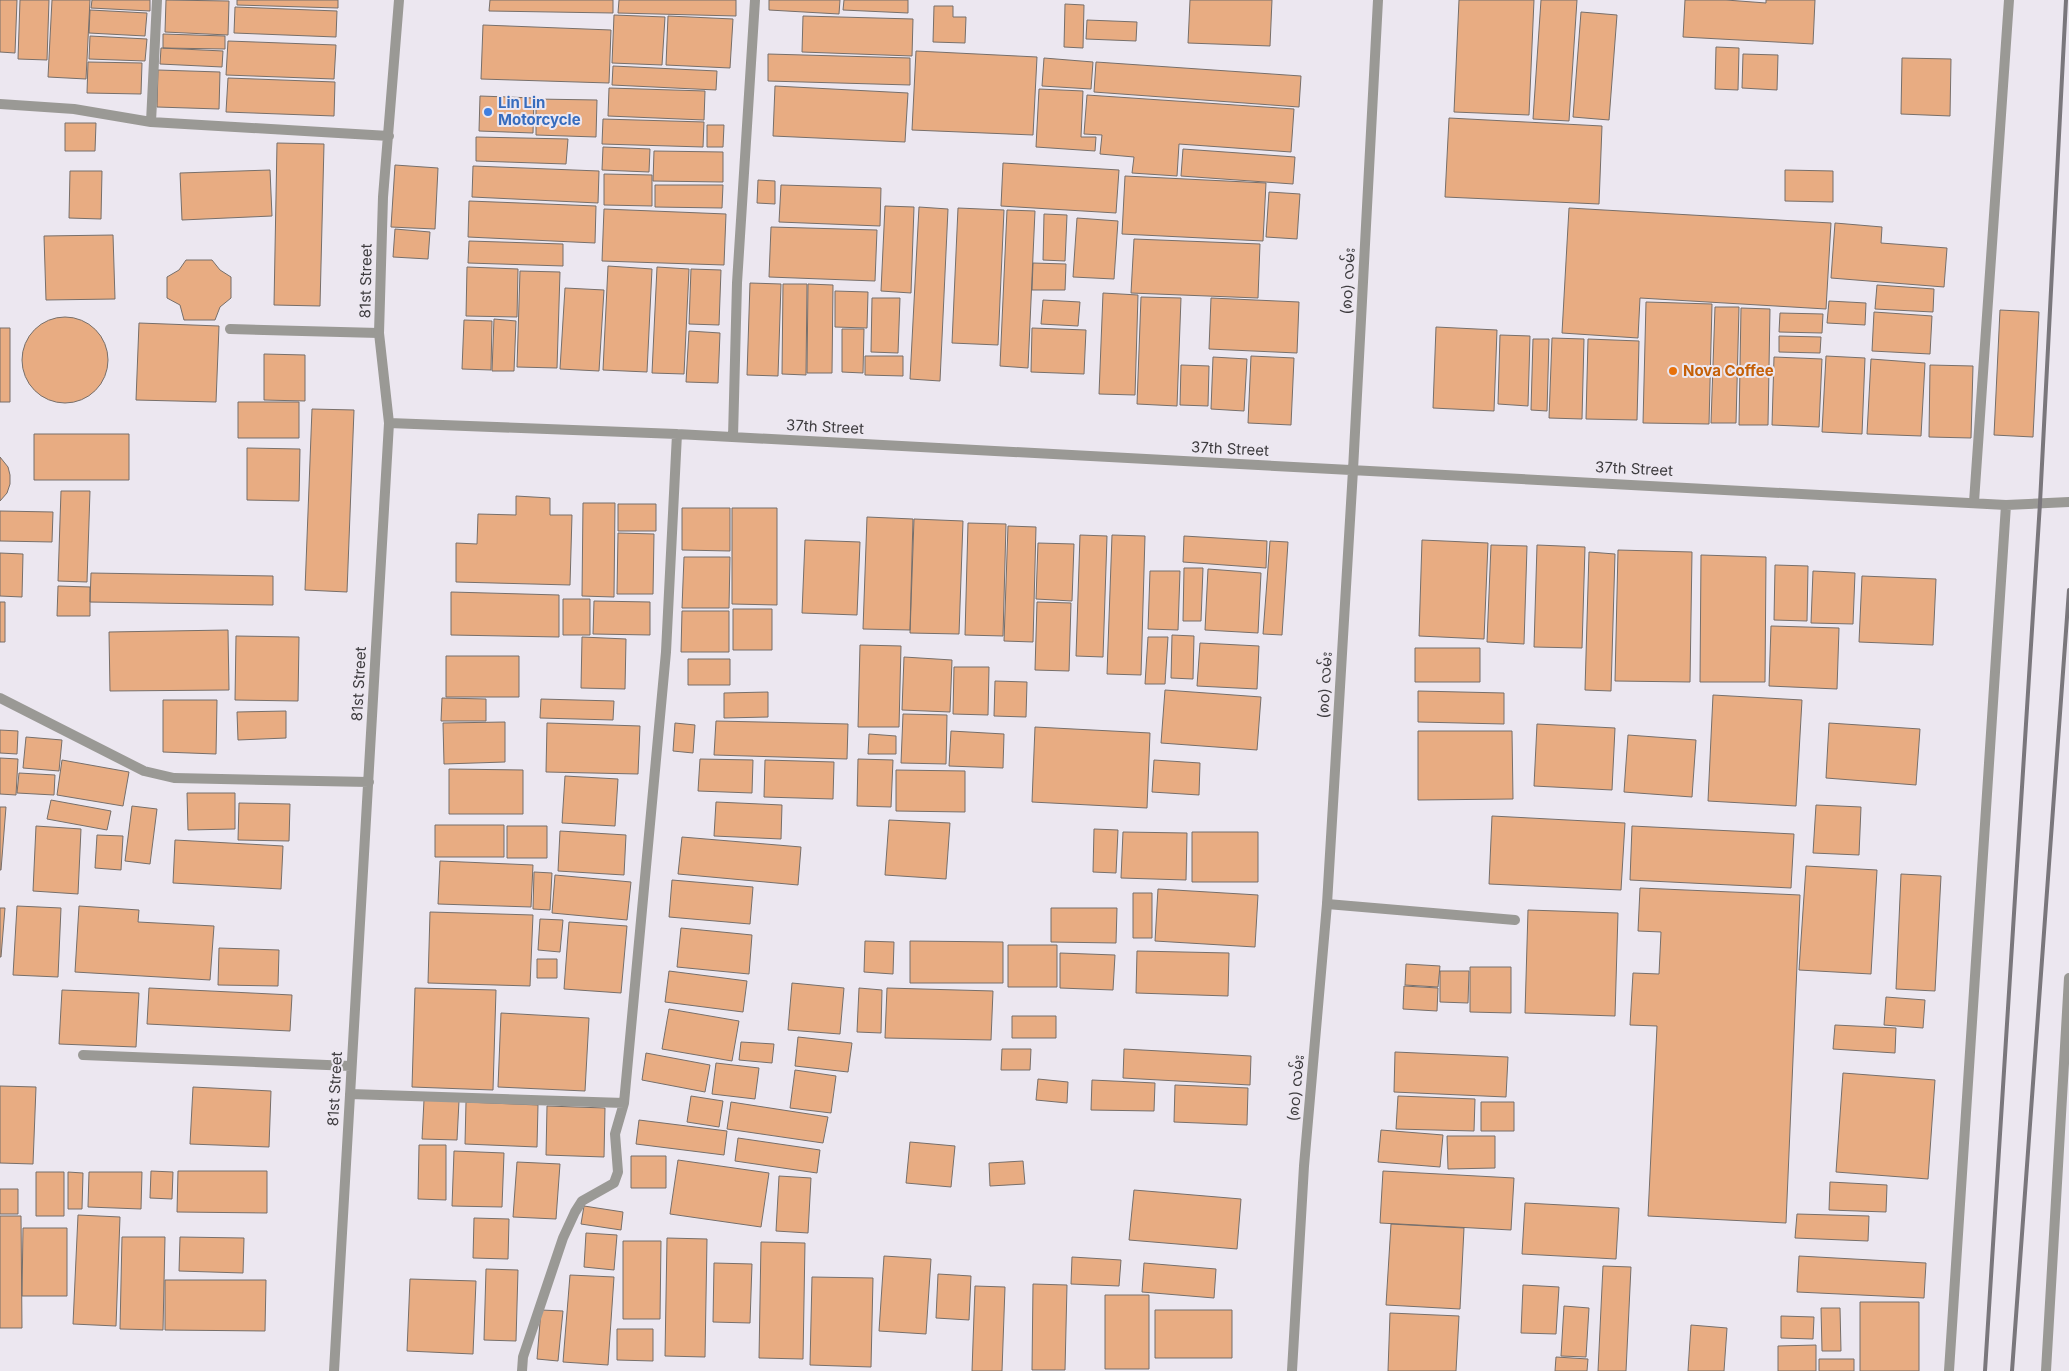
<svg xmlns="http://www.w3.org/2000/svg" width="2069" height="1371" font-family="Inter,'Noto Sans Myanmar',sans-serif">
<rect width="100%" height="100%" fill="#ece7f0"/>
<path fill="#e8ac82" stroke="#776f6a" d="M0 0H17L15 53 0 52Z
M20 0H49L47 60 18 59Z
M52 0H90L86 79 48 77Z
M92 0H150V11L91 8Z
M166 0 229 1 228 35 165 32Z
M237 0H338V8L237 5Z
M490 0H613V13L489 11Z
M619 0H736V16L618 13Z
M769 0H840L839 14 769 10Z
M844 0H908V13L843 10Z
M1190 0H1272L1270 46 1188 43Z
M1459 0H1534L1529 115 1454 112Z
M1541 0H1577L1569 121 1533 119Z
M1685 0H1726L1766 3V0H1815L1813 44 1683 37Z
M1065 4 1084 5 1083 48 1064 47Z
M934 6H953V17H966L965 43 933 42Z
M235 7 337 11 336 37 234 33Z
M90 10 147 13 145 36 89 33Z
M1581 12 1617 15 1609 120 1573 117Z
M614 15 665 17 662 65 612 63Z
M668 16 733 19 730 68 666 65Z
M803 16 913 19 912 56 802 52Z
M1087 20 1137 22 1136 41 1086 39Z
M483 25 611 30 609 83 481 79Z
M163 34 225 36V49L163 48Z
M90 36 147 39 145 61 89 59Z
M228 41 336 45 334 79 226 75Z
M1716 47 1739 48 1738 90 1715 89Z
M161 48 223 51 222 67 160 64Z
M916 51 1037 57 1033 135 912 130Z
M768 54 910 58V85L768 81Z
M1743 54 1778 55 1777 90 1742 88Z
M1044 58 1093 62 1091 89 1042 86Z
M1902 58 1951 59 1950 116 1901 114Z
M88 62 142 63 141 94 87 93Z
M1096 62 1301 76 1299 107 1094 92Z
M613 66 717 71 716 90 612 85Z
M158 70 220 72 219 109 157 107Z
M228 78 335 82 334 116 226 112Z
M775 86 908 93 905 142 773 136Z
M609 88 705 91 704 120 608 116Z
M1039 89 1083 91 1081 137H1096L1095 151 1036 147Z
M1087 95 1294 109 1291 152 1179 144 1177 176 1132 173 1134 157 1100 154 1102 135 1084 134Z
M480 96 534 98 533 133 479 131Z
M536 99 597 100 596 137 536 135Z
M1449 118 1602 126 1599 204 1445 197Z
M603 119 704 122 703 147 602 144Z
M65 123H96L95 151H65Z
M707 125H724L723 147H707Z
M476 137 568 139 566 164 476 161Z
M277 143 324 144 320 306 274 305Z
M603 147 650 149 649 172 602 170Z
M1183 149 1295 157 1293 184 1181 176Z
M654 151 723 152V182L653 181Z
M1003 163 1119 170 1116 213 1001 206Z
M395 165 438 168 435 229 391 227Z
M473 166 599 171 598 203 472 197Z
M270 170 272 216 182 220 180 173Z
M1785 170 1833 171V202L1785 201Z
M70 171H102L101 219 69 218Z
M604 174 652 175V206L604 205Z
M1125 176 1266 183 1263 241 1122 234Z
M758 180 775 181V204L757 203Z
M655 185H723L722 208 655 207Z
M781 185 881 188 880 226 779 222Z
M1269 192 1300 194 1297 239 1266 237Z
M469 201 596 206 595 243 468 237Z
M885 206 914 207 911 293 881 291Z
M919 207 948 209 940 381 910 379Z
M958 208 1004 210 998 345 952 343Z
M1569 208 1831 223 1826 309 1640 298 1638 338 1562 333Z
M604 209 726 214 724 265 602 261Z
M1007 210 1035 211 1028 368 1000 366Z
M1044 214 1067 215 1065 261 1043 260Z
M1077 218 1118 221 1114 279 1073 277Z
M1835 223 1882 227 1881 243 1947 248 1944 287 1831 278Z
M771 227 877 230 875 281 769 277Z
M395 229 430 232 428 259 393 257Z
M113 235 115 299 46 300 44 236Z
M1134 239 1260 244 1258 298 1131 293Z
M469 241 563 244V266L468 263Z
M186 260H212L220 270 231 277V298L220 307 215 320H184L180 305 167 298V277L179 270Z
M1033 263 1066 264 1065 290H1032Z
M608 266 652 269 647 372 603 370Z
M467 267 518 269 517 317 466 316Z
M657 267 689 269 684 374 652 373Z
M691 269 721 270 719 325 689 324Z
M520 271 560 272 557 368 517 367Z
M750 283 781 284 778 376 747 375Z
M783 284H807L806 375 782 374Z
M808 284 833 285 832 373H807Z
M1877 285 1934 289 1933 312 1875 309Z
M565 288 604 290 599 371 560 369Z
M835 291 868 292 867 328 835 327Z
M1103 293 1138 295 1135 395 1099 394Z
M1141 297 1181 298 1177 406 1137 404Z
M872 298H900L898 353 871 352Z
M1211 298 1299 302 1297 353 1209 349Z
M1043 300 1080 302 1078 326 1041 324Z
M1829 301 1866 303 1865 325 1827 323Z
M1646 302 1712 304 1709 424 1643 423Z
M1715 307H1739L1736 423H1711Z
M1741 308 1770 309 1768 425H1739Z
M2000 310 2039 312 2033 437 1994 435Z
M1874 312 1932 316 1930 354 1872 351Z
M1780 313 1823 314 1822 333 1779 332Z
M22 360a43 43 0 1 1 86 0a43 43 0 1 1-86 0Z
M494 319 516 321 514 371H492Z
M464 320 492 321 491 370 462 369Z
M139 323 219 326 216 402 136 400Z
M1436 327 1497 330 1494 411 1433 408Z
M0 328H10V402H0Z
M1032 328 1086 330 1084 374 1031 372Z
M842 329H864L863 373 842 372Z
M689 331 720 333 718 383 686 382Z
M1500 335 1530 336 1528 406 1498 404Z
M1779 336 1821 337 1820 353 1779 352Z
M1552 338 1584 339 1582 419 1549 418Z
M1533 339H1549L1547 411 1531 410Z
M1588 339 1639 341 1637 420 1586 419Z
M264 354 305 355V401L264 400Z
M865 356H903V376L865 375Z
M1251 356 1294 358 1291 425 1248 423Z
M1826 356 1865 358 1862 434 1822 432Z
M1213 357 1247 359 1244 411 1211 409Z
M1774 357 1822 359 1819 427 1772 425Z
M1871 359 1925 363 1921 436 1867 434Z
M1181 365 1209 366 1208 406 1180 405Z
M1930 365 1973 366 1971 438 1929 437Z
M238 402H299V438H238Z
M312 409 354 410 347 592 305 590Z
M34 434H129V480H34Z
M247 448 300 449 299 501 247 500Z
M0 457 8 467 10 475V484L7 493 0 501Z
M61 491H90L87 582 58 581Z
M516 496 550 498V515H572L570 585 456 582V543L477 544 478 514 516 515Z
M583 503H615L614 597 582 596Z
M618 504H656V531H618Z
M682 508H730V551L682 550Z
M732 508H777V605L732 604Z
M0 511 53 512 52 542 0 541Z
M867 517 913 519 910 630 863 629Z
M914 519 963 521 959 634 910 633Z
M968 523 1006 524 1003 636 965 635Z
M1008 526 1036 527 1033 642 1004 641Z
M618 533 654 534 653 594H617Z
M1080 535 1107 536 1103 657 1076 656Z
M1112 535 1145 536 1141 675 1107 674Z
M1184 536 1267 541 1266 568 1183 562Z
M805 540 860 542 857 615 802 613Z
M1422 540 1488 543 1484 639 1419 636Z
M1270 541 1288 542 1282 635 1263 634Z
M1038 543 1074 544 1072 601 1036 599Z
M1491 545 1527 546 1524 644 1487 642Z
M1537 545 1585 547 1582 648 1534 647Z
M1618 550 1692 552 1690 682 1615 681Z
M1589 552 1615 554 1611 691 1585 690Z
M0 553 23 554 22 597 0 596Z
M1701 555 1766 557 1765 682H1700Z
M684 557H730L729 608H682Z
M1775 565 1808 566 1807 621 1774 620Z
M1184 568H1203L1201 621H1183Z
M1208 569 1261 573 1258 633 1205 630Z
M1150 571H1180L1178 630 1148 629Z
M1813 571 1855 573 1853 624 1811 623Z
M91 573 273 576V605L90 602Z
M1862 576 1936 579 1933 645 1859 642Z
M58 586 90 587V616H57Z
M451 592 559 595V637L451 635Z
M563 599H590V635H563Z
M594 601 650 602V635L593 634Z
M0 602H5V642H0Z
M1037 602 1071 603 1069 671 1035 670Z
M733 609H772V650H733Z
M682 611H729V652H681Z
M1771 626 1839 628 1837 689 1769 686Z
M228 630 229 690 110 691 109 632Z
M1172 635 1194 636 1193 679 1171 678Z
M236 636 299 637 298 701 235 700Z
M582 637 626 639 625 689 581 688Z
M1148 637H1168L1165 684H1145Z
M1200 643 1259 646 1257 689 1197 686Z
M860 645 901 646 899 727H858Z
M1415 648H1480V682H1415Z
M446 656H519V697H446Z
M904 657 952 660 950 712 902 710Z
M688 659H730V685H688Z
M954 667H989L988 715 953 714Z
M995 681 1027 682 1026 717 994 716Z
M1165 690 1261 697 1257 750 1161 743Z
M1418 691 1504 693V724L1418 722Z
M768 692V717L724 718V693Z
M1713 695 1802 700 1796 806 1708 801Z
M442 698 486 699V721H441Z
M541 699 614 701 613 720 540 718Z
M163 700H217L216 754 163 752Z
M286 711V738L238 740 237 712Z
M903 714 947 715 946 764 901 763Z
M716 721 848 724 847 759 714 755Z
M505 722V762L444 764 443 723Z
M547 723 640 726 638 774 546 772Z
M675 723 695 725 693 753 673 751Z
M1829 723 1920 729 1916 785 1826 778Z
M1537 724 1615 728 1612 790 1534 786Z
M1035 727 1150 733 1147 808 1032 802Z
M0 730 18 731 17 754 0 753Z
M951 731 1004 734 1003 768 949 766Z
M1418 731H1512L1513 799 1418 800Z
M869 734 896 736V754H868Z
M1628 735 1696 740 1692 797 1624 792Z
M26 737 62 740 59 771 23 768Z
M0 758 18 759 16 795 0 794Z
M700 759 753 760 752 793 698 791Z
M858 759 893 760 891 807 857 806Z
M62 760 129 772 123 806 57 795Z
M765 760 834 762 833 799 764 797Z
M1154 760 1200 763 1199 795 1152 792Z
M449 769 523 770V814H449Z
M896 770 965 771V812L896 811Z
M19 773 55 775 54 795 17 793Z
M565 776 618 779 615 826 562 823Z
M187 793H235V829L188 830Z
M51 800 111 811 107 830 47 819Z
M716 802 782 805 781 839 714 836Z
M239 803 290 804 289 841 238 840Z
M1816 805 1861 807 1859 855 1813 853Z
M132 806 157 809 150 864 125 861Z
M0 807H6L1 870H0Z
M1492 816 1625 823 1621 890 1489 884Z
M889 820 950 823 946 879 885 875Z
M435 825H504V857H435Z
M36 826 81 829 78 894 33 891Z
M507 826H547V858H507Z
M1632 826 1794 834 1791 888 1630 880Z
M1094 829 1118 830 1116 873 1093 872Z
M560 831 626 835 624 875 558 871Z
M1123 832 1187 833 1186 880 1121 878Z
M1192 832H1258V882H1192Z
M97 835 123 836 121 870 95 868Z
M682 837 801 847 798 885 678 874Z
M175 840 283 846 281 889 173 883Z
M440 861 533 865 531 907 438 904Z
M1806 866 1877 870 1871 974 1799 970Z
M534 872 552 873 550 910 533 909Z
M1901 874 1941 876 1935 991 1896 989Z
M555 875 631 882 627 920 552 913Z
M672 880 753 887 750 924 669 917Z
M1640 888 1800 895 1786 1223 1648 1216 1657 1026 1630 1025 1633 973 1659 974 1661 932 1638 931Z
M1158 889 1258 895 1255 947 1155 941Z
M1133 893H1152V938H1133Z
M17 906 61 908 58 977 13 975Z
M79 906 139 910 138 922 214 926 210 980 75 972Z
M0 908H5L1 957H0Z
M1051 908H1117L1116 943 1051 942Z
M1528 910 1618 913 1615 1016 1525 1013Z
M430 912 533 915 530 986 428 983Z
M540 919 563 920 560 952 538 950Z
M569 922 627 926 621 993 564 989Z
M681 928 752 935 749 974 677 967Z
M865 941 894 942 893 974 864 972Z
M910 941 1003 942V983H910Z
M1008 945H1057V987H1008Z
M219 948 279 950 278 986 218 985Z
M1137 951 1229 953 1228 996 1136 993Z
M1060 953 1115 955 1113 990 1060 988Z
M537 959H557V978H537Z
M1406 964 1440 966 1438 987 1405 985Z
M1470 967H1511V1013L1470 1012Z
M669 971 747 981 743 1012 665 1002Z
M1440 971H1469L1468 1003 1440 1002Z
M792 983 844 988 840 1034 788 1030Z
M1404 986 1438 988 1437 1011 1403 1009Z
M149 988 292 995 290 1031 147 1024Z
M415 988 496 990 493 1090 412 1087Z
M859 988 882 990 881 1033 857 1032Z
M887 988 993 991 991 1040 885 1038Z
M62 990 139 993 136 1047 59 1044Z
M1886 997 1925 1000 1923 1028 1884 1025Z
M669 1009 739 1021 732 1061 662 1049Z
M501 1013 589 1018 585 1091 498 1087Z
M1012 1016H1056V1038H1012Z
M1835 1025 1896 1028 1895 1053 1833 1049Z
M798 1037 852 1043 848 1072 795 1066Z
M741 1042 774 1044 772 1063 739 1060Z
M1002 1049H1031L1030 1070H1001Z
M1124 1049 1251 1056 1250 1085 1123 1078Z
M1395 1052 1508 1057 1506 1097 1394 1092Z
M646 1053 710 1065 705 1092 642 1080Z
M716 1063 759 1068 755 1099 712 1094Z
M795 1070 836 1076 831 1113 790 1108Z
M1843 1073 1935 1080 1928 1179 1836 1172Z
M1038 1079 1068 1082 1067 1103 1036 1100Z
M1092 1080 1155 1083 1154 1111 1091 1110Z
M1175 1085 1248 1088 1247 1125 1174 1122Z
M0 1086 36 1087 33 1164 0 1163Z
M193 1087 271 1091 269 1147 190 1144Z
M691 1096 723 1101 719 1127 687 1122Z
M1398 1096 1475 1099 1474 1131 1396 1129Z
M424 1100 459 1101 457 1140 422 1139Z
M466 1102 538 1105 537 1147 465 1144Z
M731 1102 828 1117 823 1143 727 1129Z
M1481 1102H1514V1131H1481Z
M547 1106 605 1108 604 1157 546 1155Z
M639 1120 727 1131 724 1155 636 1144Z
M1381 1130 1443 1135 1440 1167 1378 1162Z
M1447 1136H1495V1168L1448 1169Z
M738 1138 820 1150 817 1173 735 1161Z
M910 1142 955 1146 951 1187 906 1183Z
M419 1145H446V1200L418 1199Z
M454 1151 504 1153 502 1207 452 1206Z
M631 1156H666V1188H631Z
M678 1160 769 1173 761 1227 670 1214Z
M1023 1161 1025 1184 990 1186 989 1163Z
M517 1162 560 1164 556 1219 513 1217Z
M151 1171 173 1172 172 1199 150 1198Z
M178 1171H267V1213L177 1212Z
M1383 1171 1514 1178 1511 1230 1380 1223Z
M36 1172H64V1216H36Z
M68 1172 83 1173 82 1209H68Z
M89 1172H142L141 1209 88 1207Z
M779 1176 811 1178 808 1233 776 1231Z
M1830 1182 1887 1185 1886 1212 1829 1210Z
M0 1189H18V1214H0Z
M1134 1190 1241 1199 1237 1249 1129 1240Z
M1525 1203 1619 1208 1616 1259 1522 1254Z
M584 1206 623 1212 621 1230 581 1224Z
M1797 1214 1869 1216 1868 1241 1795 1238Z
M78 1215 120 1217 116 1326 73 1324Z
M0 1216H21L22 1328H0Z
M474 1218 509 1219 508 1259 473 1258Z
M1391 1224 1464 1228 1460 1309 1386 1305Z
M23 1228H67V1296H22Z
M586 1233 617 1235 614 1270 584 1267Z
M122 1237H165L163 1330 120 1329Z
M180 1237 244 1238 243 1273 179 1271Z
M667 1238 707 1239 705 1357 665 1356Z
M623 1241H661L660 1319H623Z
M761 1242 805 1243 803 1359 759 1358Z
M884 1256 931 1259 926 1334 879 1331Z
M1799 1256 1926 1263 1924 1298 1797 1292Z
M1072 1257 1121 1260 1119 1286 1071 1284Z
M714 1263 752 1264 750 1323 713 1322Z
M1144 1263 1216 1269 1214 1298 1142 1292Z
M1603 1266 1631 1267 1626 1371H1598Z
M486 1269 518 1270 516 1341 484 1340Z
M938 1274 971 1276 969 1320 936 1318Z
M570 1275 614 1277 608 1365 563 1362Z
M812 1277 873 1278 871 1367 810 1365Z
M410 1279 476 1281 473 1354 407 1351Z
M165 1280H266L265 1331 165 1330Z
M1033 1284 1067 1285 1065 1370H1032Z
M1523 1285 1559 1287 1556 1334 1521 1333Z
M975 1286 1005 1287 1002 1371H972Z
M1105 1295H1149V1369H1105Z
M1860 1302H1919V1371H1860Z
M1564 1306 1589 1308 1586 1357 1561 1356Z
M1821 1308H1840L1841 1351H1822Z
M541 1310 563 1311 558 1361 537 1359Z
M1155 1310H1232V1358H1155Z
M1390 1313 1459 1316 1456 1371H1388Z
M1781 1316 1814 1317 1813 1339 1781 1338Z
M1691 1325 1727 1328 1724 1371H1688Z
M617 1329H653V1361L617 1360Z
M1816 1345V1371H1778V1346Z
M1556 1357 1588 1359 1587 1371H1555Z
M1819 1359H1854V1371H1819Z"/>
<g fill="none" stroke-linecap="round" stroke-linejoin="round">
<path stroke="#9a9995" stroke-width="10" d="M230 329 379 333
M1327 904 1515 920"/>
<path stroke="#9a9995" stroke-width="10" d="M0 104 74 109 151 122 389 136
M151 122 157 0
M389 423 677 434 2006 505 2069 502
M733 437 737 283 755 0
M1974 502 2009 0
M0 698 144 771 174 778 369 782
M83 1055 351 1066
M350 1094 624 1103
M334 1371 389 423 379 333 383 197 399 0
M522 1371 523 1357 563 1238 575 1212 582 1201 614 1183 618 1172 615 1134 624 1103 666 652 677 434
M1292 1371 1304 1166 1327 904 1353 470 1378 0
M1949 1371 2006 505
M2046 1371 2069 978"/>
<path stroke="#7a777c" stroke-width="4" d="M1985 1371 2040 503 2066 0
M2012 1371 2069 590"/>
</g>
<circle fill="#3f7fe0" stroke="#ece7f0" stroke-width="2" cx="488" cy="112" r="5"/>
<circle fill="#e8710a" stroke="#ece7f0" stroke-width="2" cx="1673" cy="371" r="5"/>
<g text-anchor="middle" stroke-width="4" stroke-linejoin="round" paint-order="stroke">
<g font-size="15" font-weight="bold" fill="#366cbe" stroke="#ece7f0" text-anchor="start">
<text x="498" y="108">Lin Lin<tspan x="498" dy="17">Motorcycle</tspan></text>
</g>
<g font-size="15" fill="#3e3c3f" stroke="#ece7f0">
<text transform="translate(366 281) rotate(-89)" y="5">81st Street</text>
<text transform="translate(1348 281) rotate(-87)" y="5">(၈၀) လမ်း</text>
<text transform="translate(825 427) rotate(3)" y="5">37th Street</text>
<text transform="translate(1230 449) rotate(3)" y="5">37th Street</text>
<text transform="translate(1634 469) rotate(3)" y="5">37th Street</text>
<text transform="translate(359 684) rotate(-87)" y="5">81st Street</text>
<text transform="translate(1325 685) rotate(-87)" y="5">(၈၀) လမ်း</text>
<text transform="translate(1296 1088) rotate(-85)" y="5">(၈၀) လမ်း</text>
<text transform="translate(335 1089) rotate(-87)" y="5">81st Street</text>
</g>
<g font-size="15" font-weight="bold" fill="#c56008" stroke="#ece7f0" text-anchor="start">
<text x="1683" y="376">Nova Coffee</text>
</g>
</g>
</svg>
